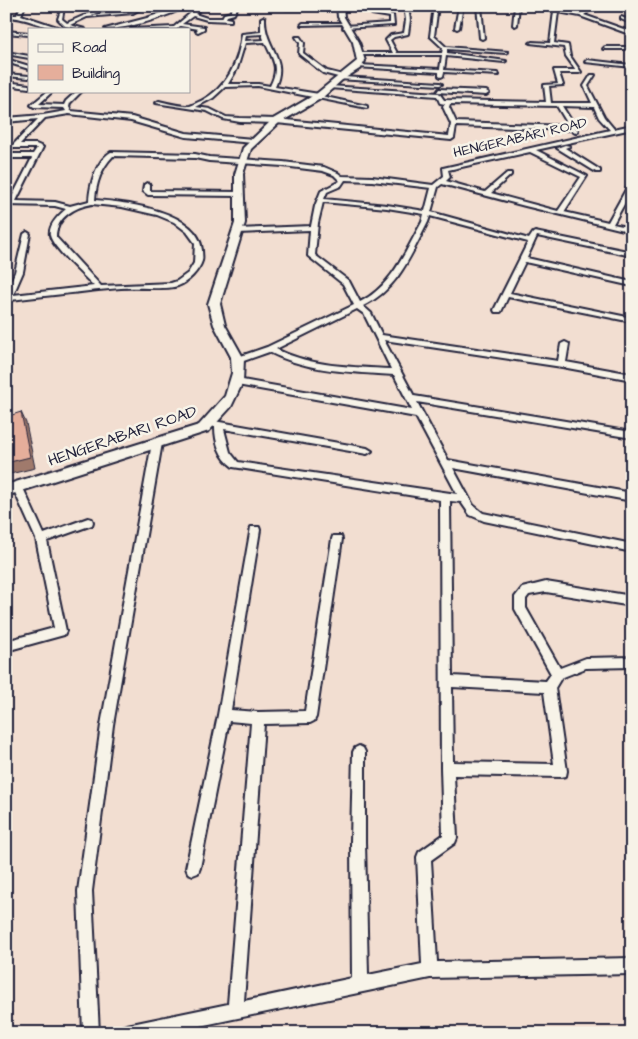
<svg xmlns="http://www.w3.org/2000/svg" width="638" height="1039" font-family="'Architects Daughter',sans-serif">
<rect width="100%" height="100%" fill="#f2ded1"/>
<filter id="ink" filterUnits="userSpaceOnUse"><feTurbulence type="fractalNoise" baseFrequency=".02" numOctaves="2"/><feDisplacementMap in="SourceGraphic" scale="10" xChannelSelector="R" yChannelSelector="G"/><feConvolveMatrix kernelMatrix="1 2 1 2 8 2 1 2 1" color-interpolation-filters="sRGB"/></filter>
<g filter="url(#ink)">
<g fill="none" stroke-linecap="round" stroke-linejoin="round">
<defs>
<path id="street" d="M21 6H25L21 15 63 29C44 29 28 17 6 17V15H17Z
M50 6 64 8 62 19 67 23 106 6H112L91 15 132 11 140 6H145L133 13 87 17 70 25 85 29 65 26 58 19 61 10 50 9Z
M181 6H188C166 17 129 29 105 29L147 18Z
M199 6H204L195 14 207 18H222L224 14 231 12 234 6H238L234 14 227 16 226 18 231 19V21L207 20 193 16 182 24 204 27V29L198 32 196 31 198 29 180 26 177 29H131L174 27Z
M371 6H375V12L393 15 394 25 343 28 345 26 390 23V17L372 14Z
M404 6H408L410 20 408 34 394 37 390 40 397 53H442L443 48 430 36 434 6H438L434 36 446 47 508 52 506 53 447 49V53L506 61 504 62 446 56 444 70 497 73 499 75 444 72 443 76 441 77 439 76V72L356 67 358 65 440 69 442 55H359L357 54 359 53H393L386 40 391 35 404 33 406 20Z
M459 6H463L459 28 457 29 455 28Z
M477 6H481L484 38 482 39 480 38Z
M515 6H519L517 25 515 26 513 25Z
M533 6 556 8 580 14 590 6H595L584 15 632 32V35L580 16 558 12 554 43 568 45 570 56 581 72 579 73H559L563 85 549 86 551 103H592L584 86 591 75H595L588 86 604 117 614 129 632 125V129L536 150 587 176 564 212 608 222 629 184 632 182V190L613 224 632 228V232L525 206 442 184 438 187 431 212 529 239 533 233 535 232 632 252V256L537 236 527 258 632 282V286L525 262 510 293 632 318V322L508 297 501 312H495L494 310 528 242 430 216 428 222C410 256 399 288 363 306L371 313 382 335 558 361 561 344 565 342 569 344 566 362 632 374V380L562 367 384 340 414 396 632 432V438L417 402 448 460 632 493V501L453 468 473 505 483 513 632 544V552L484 521 470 515 461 502 450 501 452 676 546 681 551 674 515 609V597L522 588 546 582 632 596V606L546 592 529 595 526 599V608L560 668 586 658 632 657V667L586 668 561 678 555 688 567 771 566 776 561 777 454 775 457 838 455 843 431 860 437 962 632 958V974L430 978 166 1033H119L121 1027 127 1025 228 1004 251 723 229 721 200 868 198 873 193 875 188 873 186 868 218 715 251 527H259L260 530 231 710 258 712 305 711 332 539 333 536H341L342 539 316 717 314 721 310 723 264 724 244 1001 352 978 351 841 353 752 355 748 359 746 363 748 365 752V841L368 975 422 964 417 857 419 852 443 835 441 768 440 500 233 467C220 458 215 442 215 427L211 426 210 424 211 422 214 421 367 448 372 451 367 454 224 429 230 452 238 462 457 494 416 417 237 385 233 382 237 379 412 410 394 375C351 372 308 372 269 352L238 363 234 360 235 358 267 347 354 305 343 284 308 256 310 230 238 233 235 231 238 229 311 226 315 206 321 191 340 181 334 175 323 171 283 166 209 161 195 158 113 156C101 168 96 184 95 200 125 202 199 211 202 250 202 254 203 258 202 261 199 271 188 282 178 286 166 290 136 287 121 288 84 291 47 296 11 300L9 304H6V293L15 272 24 234 27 232 30 234 23 272 13 295 94 286C85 277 51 246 50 235 48 225 59 215 66 209L55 206 6 205V201H10L32 158H6V154H33L37 148H15L12 146 38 119 6 122V118L43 115 66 111 64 108 34 107 31 105 48 91H53L39 104 64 105 66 101 77 91H82L70 103 69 107 71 111 132 117 186 133 253 139 256 141 253 143 186 137 131 121 69 114 45 118 20 144H36L43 147 16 201 55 202 70 206 89 201C90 184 96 161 111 152L195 154 209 157 283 162 324 167 338 173 342 176 372 177 433 185 444 176 443 168 610 130 599 118 594 107 562 106 578 131 575 133 571 130 456 126 454 138 451 140 276 123 240 122 223 119 207 111 156 103 159 101C167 103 183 107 190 106 193 105 198 102 201 101 228 87 238 63 242 34L261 32V18L263 17 265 18C264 48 289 57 275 87L319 94 321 96 367 106V108L258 86 225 87 213 98 196 107 210 109 226 117 240 118 276 119 449 136 451 124 443 107 445 104 440 103 437 96 329 88 327 87 329 86 439 93 444 100 546 102 544 85 558 84 554 70H576L566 56 564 47 530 43 532 42 550 43 554 11ZM262 34 264 40 245 41 246 35ZM265 42C273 60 280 67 270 86L258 84H228L237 69 245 43ZM450 104 557 106 569 126 456 122 449 107ZM530 152 581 177 558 211 491 193 511 175V173H507L485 192 446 181 450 177 448 170ZM345 180 372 181 431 188 425 211 387 205 324 199 327 192 341 186ZM323 202 387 208 424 214 422 222C405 252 392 286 360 302L349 281 315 255 318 223ZM92 204 122 207 157 215 174 222 187 232 195 243 194 263 188 273 177 281 171 283 101 286 56 237C56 217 75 207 92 204ZM357 309 364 314 391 369C352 367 312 367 276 349ZM452 687 544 692 554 764 453 762Z
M620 6H626L632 9V12Z
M340 7 341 9H286L288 8Z
M621 17 632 21V24L621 19Z
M303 23H343L345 24 301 25Z
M6 31 29 33V35L6 33Z
M296 37H300L304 43 303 53 327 71 343 75V77L440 83 442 84 440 85 337 79 338 77 323 73 299 54 300 43Z
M605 47H632V49H603Z
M6 52 29 56V58L6 54Z
M6 59 29 66V69L6 62Z
M587 60 631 65 632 67 585 62Z
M6 74 29 76V78L6 76Z
M6 82 29 85V88L6 85Z
M439 89 486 91 489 93 486 95 437 92Z
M565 145 570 146 565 148 600 170V172H596L557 148Z
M147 183 150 185V191L239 192 242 194 239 196 148 195 143 191 144 185Z
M157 440 162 443 113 725 92 891 99 1033H83L78 891 101 725 152 443Z
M18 484 23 488 44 534 88 518 92 519 93 522 92 525 47 541 66 631 64 635 6 651V641L54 628 36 539 13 488Z"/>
<path id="secondary" d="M337 6H343L344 17 359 42 365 61 361 68 342 80 322 98 279 123 251 149 243 174 245 223 220 304 225 325 244 359 243 382 231 407 209 431 6 496V485L199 425 225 396 232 373 231 357 214 325 208 304 235 223V174L243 148 273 119 316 94 357 61 353 42 338 17Z"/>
</defs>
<use href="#street" stroke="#22223b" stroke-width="4"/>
<use href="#secondary" stroke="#22223b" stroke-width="4"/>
<use href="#street" fill="#f7f3e8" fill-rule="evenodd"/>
<use href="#secondary" fill="#f7f3e8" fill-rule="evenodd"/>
</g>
<path fill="#a07a6c" stroke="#22223b" d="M21 412 26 423 35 468 6 475V463Z"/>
<path fill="#e5ae9b" stroke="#22223b" d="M21 412 30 457 6 463V417Z"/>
</g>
<g text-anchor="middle" stroke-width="5" stroke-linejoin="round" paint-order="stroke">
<g font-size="14" fill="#22223b" stroke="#f7f3e8">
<text transform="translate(520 137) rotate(-13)" y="5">HENGERABARI ROAD</text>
</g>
<g font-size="16" fill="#22223b" stroke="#f7f3e8">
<text transform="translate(122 435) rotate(-19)" y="6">HENGERABARI ROAD</text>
</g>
</g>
<rect width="638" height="1039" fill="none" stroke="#f7f3e8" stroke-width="25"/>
<rect x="12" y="12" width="613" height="1014" fill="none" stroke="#22223b" stroke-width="2" filter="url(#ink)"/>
<rect x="28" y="28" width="162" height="65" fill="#f7f3e8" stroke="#a29fa3"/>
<rect x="38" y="44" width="25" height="8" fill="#f7f3e8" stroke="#a29fa3"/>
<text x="72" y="52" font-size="15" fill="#22223b">Road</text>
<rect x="38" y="65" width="25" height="15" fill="#e5ae9b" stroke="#a29fa3"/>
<text x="72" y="78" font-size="15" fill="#22223b">Building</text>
</svg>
